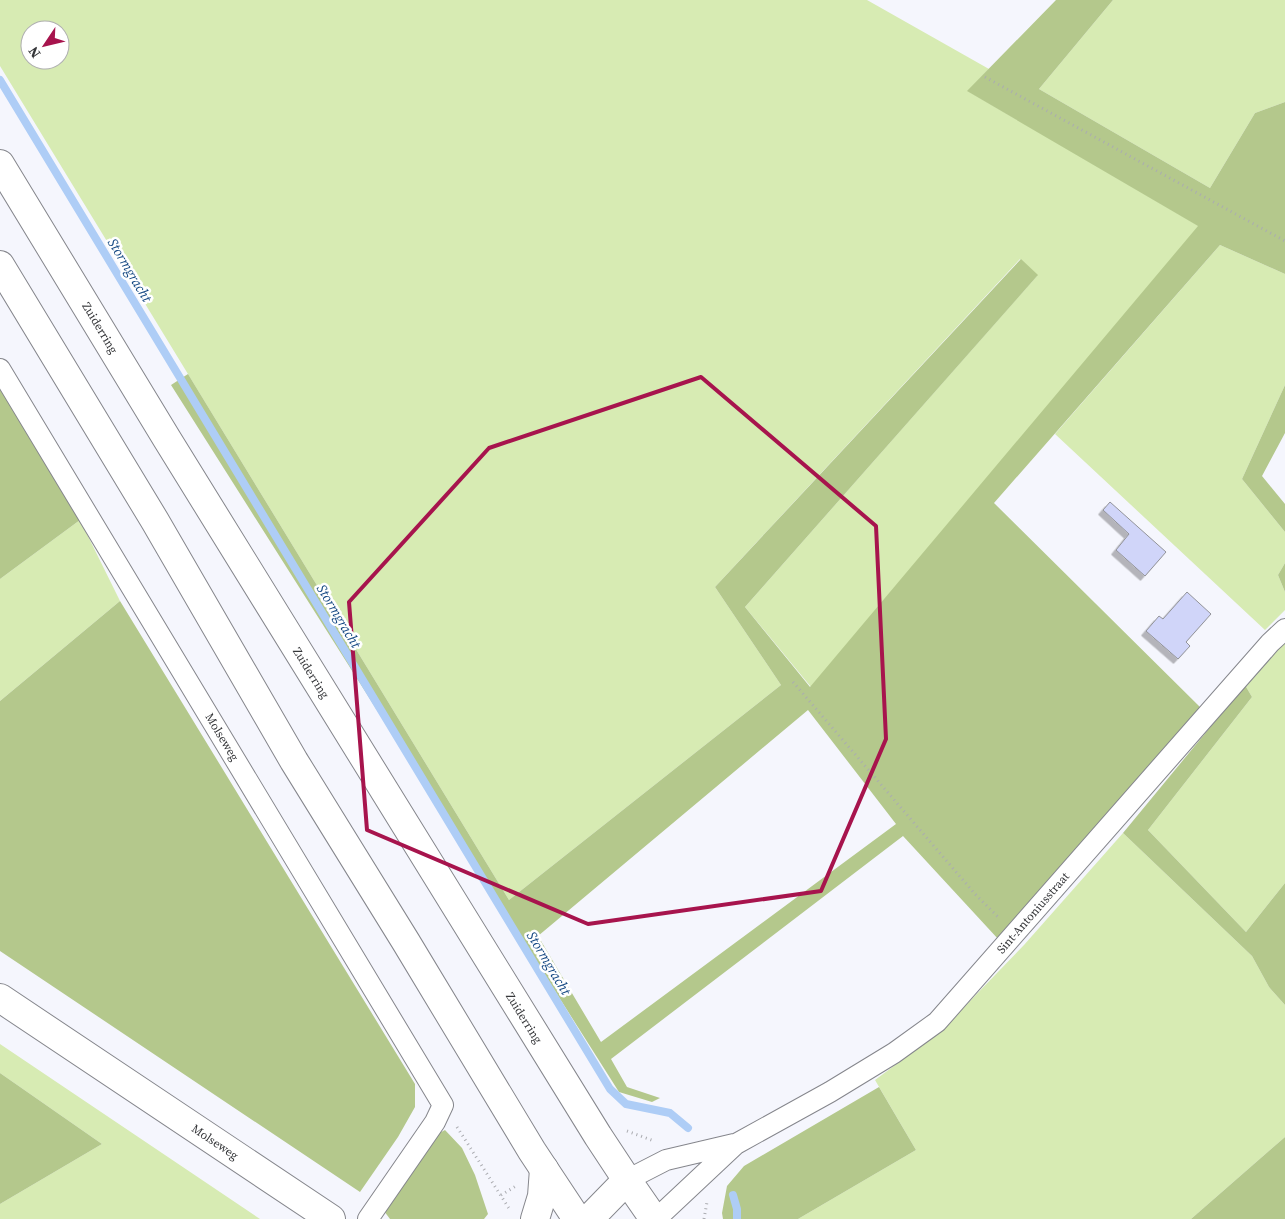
<svg xmlns="http://www.w3.org/2000/svg" width="1285" height="1219" font-family="'Source Serif 4',serif">
<defs>
<filter id="shadow"><feDropShadow dx="-4.5" dy="4.5" stdDeviation="0" flood-color="#0004"/></filter>
</defs>
<rect width="100%" height="100%" fill="#f5f6fd"/>
<path fill="#d7ebb3" fill-rule="evenodd" d="M0 0H867L989 69 968 91 1199 226 811 687 745 607 1037 276 1020 259 715 587 781 685 509 900 0 66ZM30 30H60V60H30Z
M1113 0H1285V102L1255 113 1210 188 1039 89Z
M1220 245 1285 274V385L1242 479 1285 532V563L1278 575 1285 592V610L1265 630 1055 434Z
M80 520 120 601 0 701V579Z
M1285 642V883L1246 932 1148 830 1252 697 1245 685Z
M1123 833 1252 956 1269 987 1285 1005V1137L1191 1219H798L916 1150 875 1080 941 1031 1024 945Z
M0 1044 260 1219H0V1204L102 1144 0 1073Z"/>
<path fill="#b4c88c" fill-rule="evenodd" d="M1056 0H1113L1039 89 1210 188 1255 113 1285 102V274L1220 245 994 503 1201 708 999 940 903 836 611 1059 627 1087 660 1098 652 1102 619 1092 171 385 188 374 509 900 781 685 715 587 1021 259 1038 275 745 607 810 687 1198 226 967 91ZM808 710 896 824 601 1042 538 936Z
M1285 385V433L1262 476 1285 504V532L1242 479Z
M0 388 80 520 0 579Z
M1285 563V592L1278 575Z
M120 601 415 1084V1107L398 1137 360 1192 0 951V701Z
M1245 685 1252 697 1148 830 1246 932 1285 883V1005L1269 987 1252 956 1123 833Z
M0 1073 102 1144 0 1204Z
M879 1087 916 1150 798 1219H723L722 1213 727 1186 744 1166Z
M445 1130 462 1148 475 1175 488 1214 484 1219H390L384 1211 432 1137Z
M1285 1137V1219H1191Z"/>
<g fill="none" stroke-linecap="round" stroke-linejoin="round">
<path stroke="#aecdf6" stroke-width="8" d="M0 80 610 1089 626 1104 670 1113 688 1128
M733 1195 737 1209V1219"/>
</g>
<path fill="#d0d5f9" stroke="#929399" filter="url(#shadow)" d="M1110 502 1166 552 1145 576 1116 550 1129 534 1103 510Z
M1187 592 1211 614 1186 642 1190 646 1178 659 1146 631 1159 616 1163 619Z"/>
<g fill="none" stroke-linecap="round" stroke-linejoin="round">
<defs>
<path id="minor" d="M0 369 443 1105 435 1122 368 1219
M627 1180 666 1160 734 1144
M656 1219 736 1144 830 1092 894 1053 937 1022 1270 643 1285 629"/>
<path id="secondary" d="M0 998 331 1219
M535 1219 542 1196 544 1169
M589 1219 627 1180"/>
<path id="primary" d="M627 1180 654 1219"/>
<path id="trunk" d="M0 164 167 439 598 1136 627 1180
M0 265 155 521 294 761 406 942 532 1151 577 1219"/>
</defs>
<use href="#minor" stroke="#85868c" stroke-width="22"/>
<use href="#secondary" stroke="#85868c" stroke-width="30"/>
<use href="#primary" stroke="#85868c" stroke-width="30"/>
<use href="#trunk" stroke="#85868c" stroke-width="30"/>
<path stroke="#abacb1" stroke-width="3" stroke-dasharray="1 4" stroke-linecap="butt" d="M985 77 1285 241
M793 682 975 894 998 917
M457 1127 510 1210
M627 1131 654 1141
M501 1195 516 1186
M704 1219 707 1202"/>
<use href="#minor" stroke="#fff" stroke-width="20"/>
<use href="#secondary" stroke="#fff" stroke-width="28"/>
<use href="#primary" stroke="#fff" stroke-width="28"/>
<use href="#trunk" stroke="#fff" stroke-width="28"/>
</g>
<path fill="none" stroke="#a7144d" stroke-width="4" stroke-linejoin="round" d="M701 377 876 526 886 739 821 891 588 924 367 830 349 602 489 448Z"/>
<g text-anchor="middle" stroke-width="5" stroke-linejoin="round" paint-order="stroke">
<g font-size="12" fill="#36373a" stroke="#fff">
<text transform="translate(100 328) rotate(59)" y="4">Zuiderring</text>
<text transform="translate(311 673) rotate(58)" y="4">Zuiderring</text>
<text transform="translate(222 737) rotate(59)" y="4">Molseweg</text>
<text transform="translate(1033 913) rotate(-49)" y="4">Sint-Antoniusstraat</text>
<text transform="translate(524 1018) rotate(58)" y="4">Zuiderring</text>
<text transform="translate(215 1142) rotate(34)" y="4">Molseweg</text>
</g>
<g font-size="14" font-style="italic" fill="#134782" stroke="#fff">
<text transform="translate(130 270) rotate(59)" y="5">Stormgracht</text>
<text transform="translate(339 616) rotate(59)" y="5">Stormgracht</text>
<text transform="translate(549 963) rotate(59)" y="5">Stormgracht</text>
</g>
</g>
<g transform="translate(45 45) rotate(235)"><circle r="24" fill="#ffffff" stroke="#afafb0"/>
<path d="M0-4L9 19L0 12L-9 19Z" fill="#a7144d"/>
<text y="-8" font-size="14" font-weight="bold" text-anchor="middle" fill="#36373a">N</text>
</g>
</svg>
